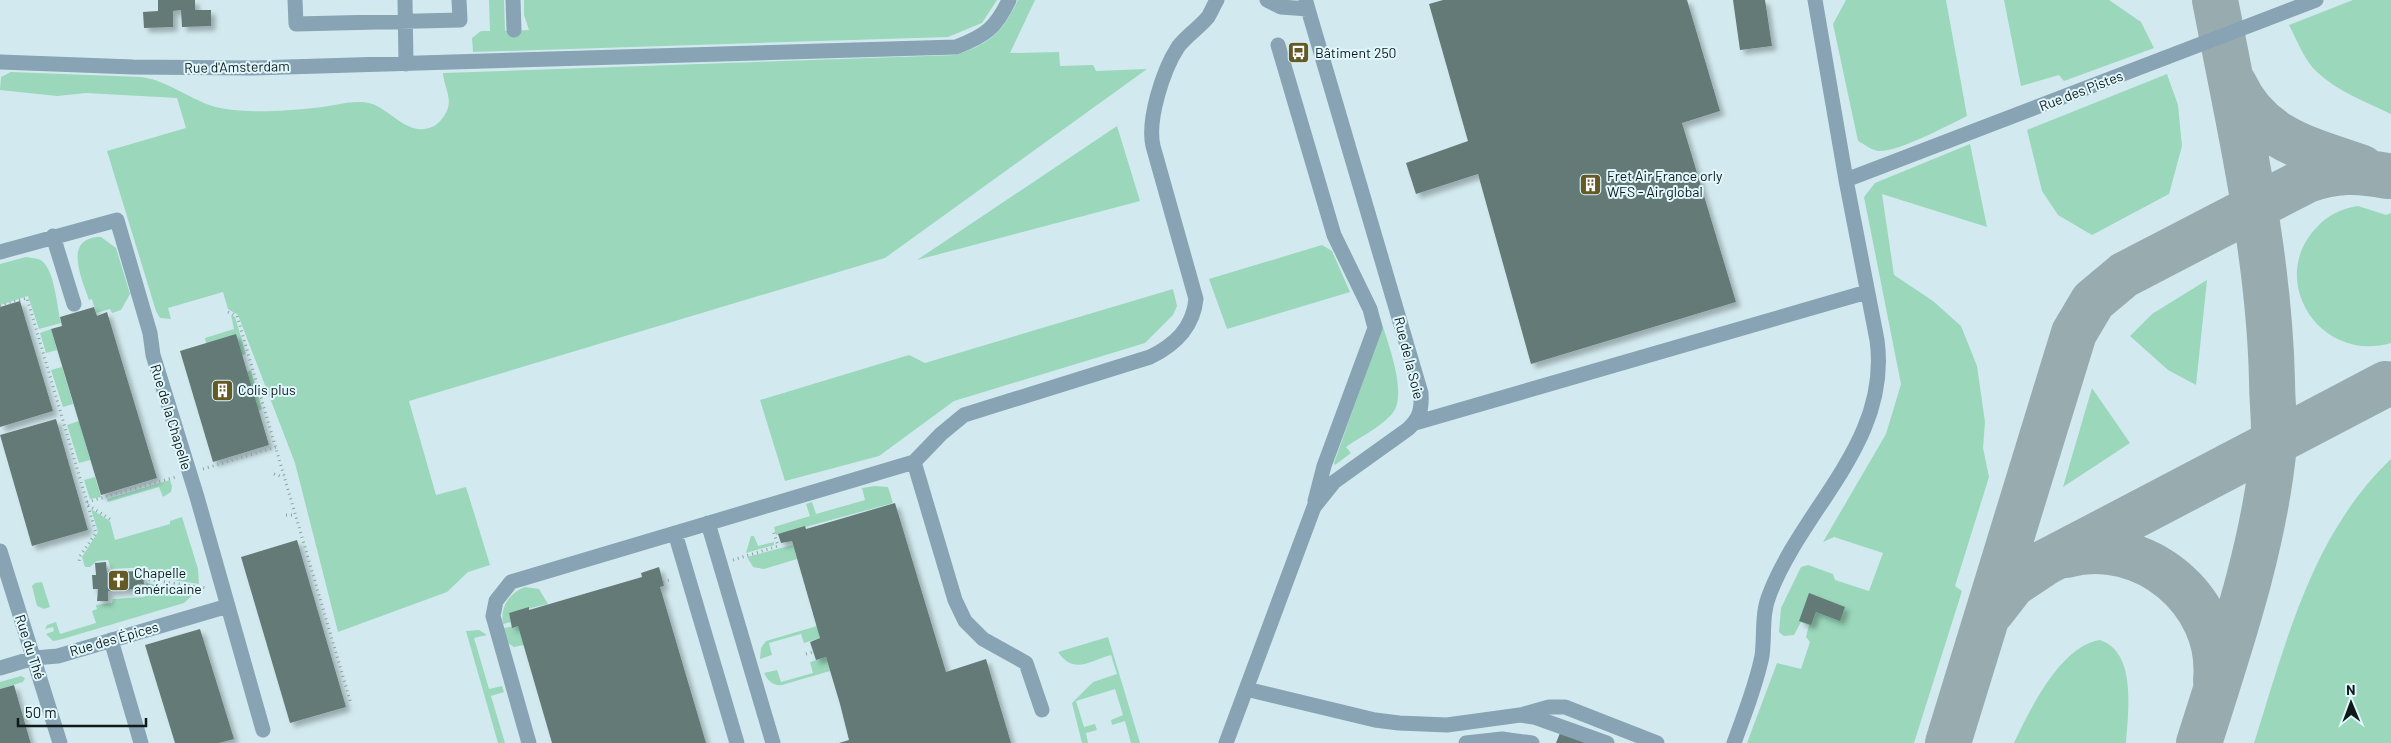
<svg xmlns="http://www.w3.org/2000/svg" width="2391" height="743" font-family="Barlow,sans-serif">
<defs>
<filter id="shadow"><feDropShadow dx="4.5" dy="4.5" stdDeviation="2.5" flood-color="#0004"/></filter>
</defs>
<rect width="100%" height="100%" fill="#d2eaef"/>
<path fill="#9ad7bb" d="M489 0H504L505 31 529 30 524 15V0H997L982 23 948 37 473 52 472 38 481 31H490Z
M1018 0H1035L1010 53 1059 52 1060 66 1093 65 1096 71 1147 69 885 258 409 401 436 495 466 487 490 565 468 572 447 592 338 632 295 463 238 315 228 309 223 292 168 308 171 319 160 318 156 311 107 151 186 128 177 98 86 93 57 96 0 90 1 77 11 72 141 77C172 81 195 105 226 109 252 113 287 111 313 108 331 107 352 99 369 103 392 109 408 139 434 126 438 124 442 119 444 116 455 100 444 89 443 73L955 55C990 44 1002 33 1018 0Z
M1846 0H1946L1967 116C1946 126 1901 151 1879 151 1873 151 1864 144 1858 141L1833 24Z
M2004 0H2109L2141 22 2154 48 2064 81 2059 75 2021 86Z
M2353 0H2391V114C2366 102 2337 91 2317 72 2304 60 2297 40 2289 25Z
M2167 74 2178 105 2182 146 2169 194 2092 235 2058 215 2042 191 2027 130Z
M1117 126 1140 201 917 260Z
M1970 144 1987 227 1882 194 1894 275 1933 301 1961 326 1977 366 1985 422 1983 448 1989 477 1955 586 1962 591 1914 743H1747L1777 663 1801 669 1810 642 1806 637 1809 625 1801 622 1794 635 1784 636 1779 632 1781 608 1801 567 1808 565 1833 574 1835 580 1869 591 1883 553 1834 537 1823 542 1886 434 1901 384 1864 197 1875 183Z
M2358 206 2386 215 2391 213V343C2320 364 2265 279 2318 226 2328 215 2343 208 2358 206Z
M101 237 116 248 130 294 121 310 112 313 110 309 96 313 92 299 89 300C82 279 62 237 101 237Z
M1322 245 1332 251 1350 292 1227 329 1209 279Z
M26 257C31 258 38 258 42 261 55 271 57 308 61 323L39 329 28 296 0 305V264Z
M2207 280 2196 385 2168 370 2130 336 2152 314Z
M1173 289 1177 306 1173 315 1145 343 954 401 879 456 785 481 760 400 909 355 925 363Z
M231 315 235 317 246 354 242 355 206 343 205 338 234 329Z
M1380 317C1386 339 1410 396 1391 415 1379 428 1360 437 1346 447L1351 453 1335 465 1334 463 1380 333Z
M51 329 57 350 46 353 40 333Z
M62 367 73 404 63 407 51 370Z
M251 370 262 409 258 411 247 372Z
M2092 388 2130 443 2063 487Z
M79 421 90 460 79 463 67 425Z
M2391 459V743H2254C2286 642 2312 534 2391 459Z
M95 477 101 497 90 499 84 480Z
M170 480 172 486 171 492 163 497 159 487 108 502 107 499Z
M875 486 888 487 893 503 776 535 774 527 810 516 806 504 812 502 816 514 865 500 862 488Z
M91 509 110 521 115 540 170 524V521L182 517 198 569 199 584 148 576V567L111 569 108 560 97 561 90 567H85L82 557 98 532Z
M751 536H754L758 546 774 542V545L746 553Z
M793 545 797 559 764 569 753 567 747 557Z
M42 582 50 607 44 609 37 606 32 586 35 583Z
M146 583 197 591 184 603 59 640 53 641 46 634 54 631 53 627 45 629 47 625 56 622 60 634 96 623 92 611 97 609 96 605 112 603 113 599 144 597 147 595Z
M525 587 539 589 548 604 509 613 511 622 503 624C500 607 509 593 525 587Z
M518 626 524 645 514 647 508 643 503 628Z
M817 626 820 638 804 643 801 634 769 643 772 655 760 659 761 648 766 641Z
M479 630 487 635 474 638 489 689 502 686 504 692 491 696 505 743H498L466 631Z
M1108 637 1140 743H1131L1125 721 1112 725 1111 720 1123 715 1115 689 1076 701 1084 727 1095 724 1097 730 1086 733 1088 743H1082L1072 703 1093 682 1117 674 1111 655C1089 661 1074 675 1058 652Z
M2100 640C2137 652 2128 712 2126 743H2014C2029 711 2061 645 2100 640Z
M826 657 830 671 782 685C773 686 768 681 764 673L777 670 781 682 813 673 810 662Z
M21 676 25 678 23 682 0 689V682Z"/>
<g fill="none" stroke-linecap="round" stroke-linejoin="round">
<path stroke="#98acb0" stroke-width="46" d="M2234 84C2260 140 2309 149 2362 168
M2066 555C2143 534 2224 600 2216 681
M1992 611 2013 584 2046 562 2386 384
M1948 743 2074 333 2093 301 2124 275 2307 180C2335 170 2358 170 2387 176
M2199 743C2230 645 2264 548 2274 445 2275 424 2272 401 2272 380 2269 252 2239 125 2215 0"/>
</g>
<path fill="#647a77" filter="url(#shadow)" d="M158 0H195V10H211V26L182 27 181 10 173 11V27L144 28 143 12 158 11Z
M1443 0H1687L1720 111 1682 123 1736 302 1531 364 1478 174 1416 194 1406 163 1468 141 1429 4Z
M1733 0H1765L1772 46 1740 50Z
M20 301 53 411 0 427V307Z
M94 307 97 316 107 312 157 478 101 495 51 329 62 326 60 317Z
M236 334 269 445 213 462 180 351Z
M56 419 88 530 32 546 0 435Z
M895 503 946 672 986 659 1011 743H839L849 740 840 704 826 657 816 660 810 642 820 638 792 541 781 543 778 534 805 526 806 529Z
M297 540 346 707 290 723 241 557Z
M106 562 107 573 136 571 137 575H143L144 584H137V589L108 591V601H97L98 589H93L92 575H96L95 563Z
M659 567 664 586 660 587 706 743H552L518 626 512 628 509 613 529 607V610L642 577 641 573Z
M1809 593 1845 607 1840 621 1816 612 1811 625 1799 621Z
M200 629 234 739 219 743H175L145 645Z
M14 685 30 741 31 743H0V689Z
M1560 733 1587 743H1556Z"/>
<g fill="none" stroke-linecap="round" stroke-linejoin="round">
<path stroke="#8fa1a5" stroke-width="3" stroke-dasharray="1 4" stroke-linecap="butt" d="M0 306 27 298 96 533 80 556 79 562
M228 312 237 316 351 704
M203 469 276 447
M274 474 280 476 284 475
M87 502 176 477
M88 505 113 521
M286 515H296
M733 560 778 546 773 530
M144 579 207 588
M663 582 672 579
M806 654 813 652"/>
<path stroke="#88a3b3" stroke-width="15" d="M295 0 296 24 460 20 459 0
M405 0 406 64
M513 0 514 30
M1267 0 1281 7 1308 9 1306 2
M1278 45 1334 235 1370 309 1375 328 1324 466 1315 501
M0 62 133 67 252 68 956 47C985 36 996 28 1009 0
M1846 180 2316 0
M53 236 74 304
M0 252 117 220 150 333 153 355 197 497 263 730
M1415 423 1867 292
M708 523 773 743
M675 533 737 743
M0 551 60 743
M111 640 141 743
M0 668 34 658 58 656 228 606
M1246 689 1375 720 1399 723 1447 725 1520 715 1534 717 1607 743
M1042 710 1026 663 983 639 965 621 955 600 914 462 941 434 964 415 1150 357C1175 345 1193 328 1196 299L1153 146C1147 120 1163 70 1178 47 1186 36 1199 28 1208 17 1211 12 1214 5 1217 0
M1524 714 1549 707H1565L1657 743
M529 743 493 616 496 601 511 582 914 462
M1226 743 1314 507 1334 482 1408 429C1420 418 1422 409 1421 393L1308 9
M1466 743 1502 739 1532 743
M1734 743C1744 715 1756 686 1762 656 1765 634 1761 614 1770 593 1804 506 1891 441 1877 340L1846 180 1815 0"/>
</g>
<defs>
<symbol id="bus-square" viewBox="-11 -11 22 22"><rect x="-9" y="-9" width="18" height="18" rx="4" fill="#655926" stroke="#e0f7fc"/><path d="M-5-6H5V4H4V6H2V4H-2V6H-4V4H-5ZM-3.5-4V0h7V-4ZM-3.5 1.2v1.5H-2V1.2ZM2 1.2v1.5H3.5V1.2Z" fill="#fff"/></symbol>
<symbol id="building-square" viewBox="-11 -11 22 22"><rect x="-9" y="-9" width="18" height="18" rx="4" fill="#655926" stroke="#e0f7fc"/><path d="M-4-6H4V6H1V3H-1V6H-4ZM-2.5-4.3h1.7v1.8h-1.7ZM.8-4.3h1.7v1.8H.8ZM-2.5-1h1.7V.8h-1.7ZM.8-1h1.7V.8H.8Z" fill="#fff"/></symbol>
<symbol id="church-square" viewBox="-11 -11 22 22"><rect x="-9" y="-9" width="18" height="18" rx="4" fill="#655926" stroke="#e0f7fc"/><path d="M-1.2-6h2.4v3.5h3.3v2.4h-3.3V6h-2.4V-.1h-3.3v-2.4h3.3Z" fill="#fff"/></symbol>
</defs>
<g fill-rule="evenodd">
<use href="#bus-square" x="1286" y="40" width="25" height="25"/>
<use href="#building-square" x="1578" y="172" width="25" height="25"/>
<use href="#building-square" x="210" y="378" width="25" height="25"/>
<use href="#church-square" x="106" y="568" width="25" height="25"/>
</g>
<g text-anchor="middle" stroke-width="4" stroke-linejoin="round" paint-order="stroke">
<g font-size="14" fill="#111a1b" stroke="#e0f7fc" text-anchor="start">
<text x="1315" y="58">Bâtiment 250</text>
<text x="1607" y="181">Fret Air France orly<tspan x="1607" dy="16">WFS - Air global</tspan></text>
<text x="238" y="395">Colis plus</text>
<text x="134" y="578">Chapelle<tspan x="134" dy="16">américaine</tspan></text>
</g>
<g font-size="14" fill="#111a1b" stroke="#e0f7fc">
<text transform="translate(237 67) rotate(-1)" y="5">Rue d'Amsterdam</text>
<text transform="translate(2081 91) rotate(-21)" y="5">Rue des Pistes</text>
<text transform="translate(1409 358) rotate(76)" y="5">Rue de la Soie</text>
<text transform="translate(171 417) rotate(73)" y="5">Rue de la Chapelle</text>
<text transform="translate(114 639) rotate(-16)" y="5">Rue des Épices</text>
<text transform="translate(30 647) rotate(72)" y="5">Rue du Thé</text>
</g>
</g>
<g transform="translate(2351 703) rotate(359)" stroke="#e0f7fc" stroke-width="4" paint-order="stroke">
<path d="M0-4L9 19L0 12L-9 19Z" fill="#111a1b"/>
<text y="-8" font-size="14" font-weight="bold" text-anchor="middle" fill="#111a1b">N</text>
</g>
<path d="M18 718v8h128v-8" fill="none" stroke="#111a1b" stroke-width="2.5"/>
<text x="25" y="718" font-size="15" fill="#111a1b" stroke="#e0f7fc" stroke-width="4" paint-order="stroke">50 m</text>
</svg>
